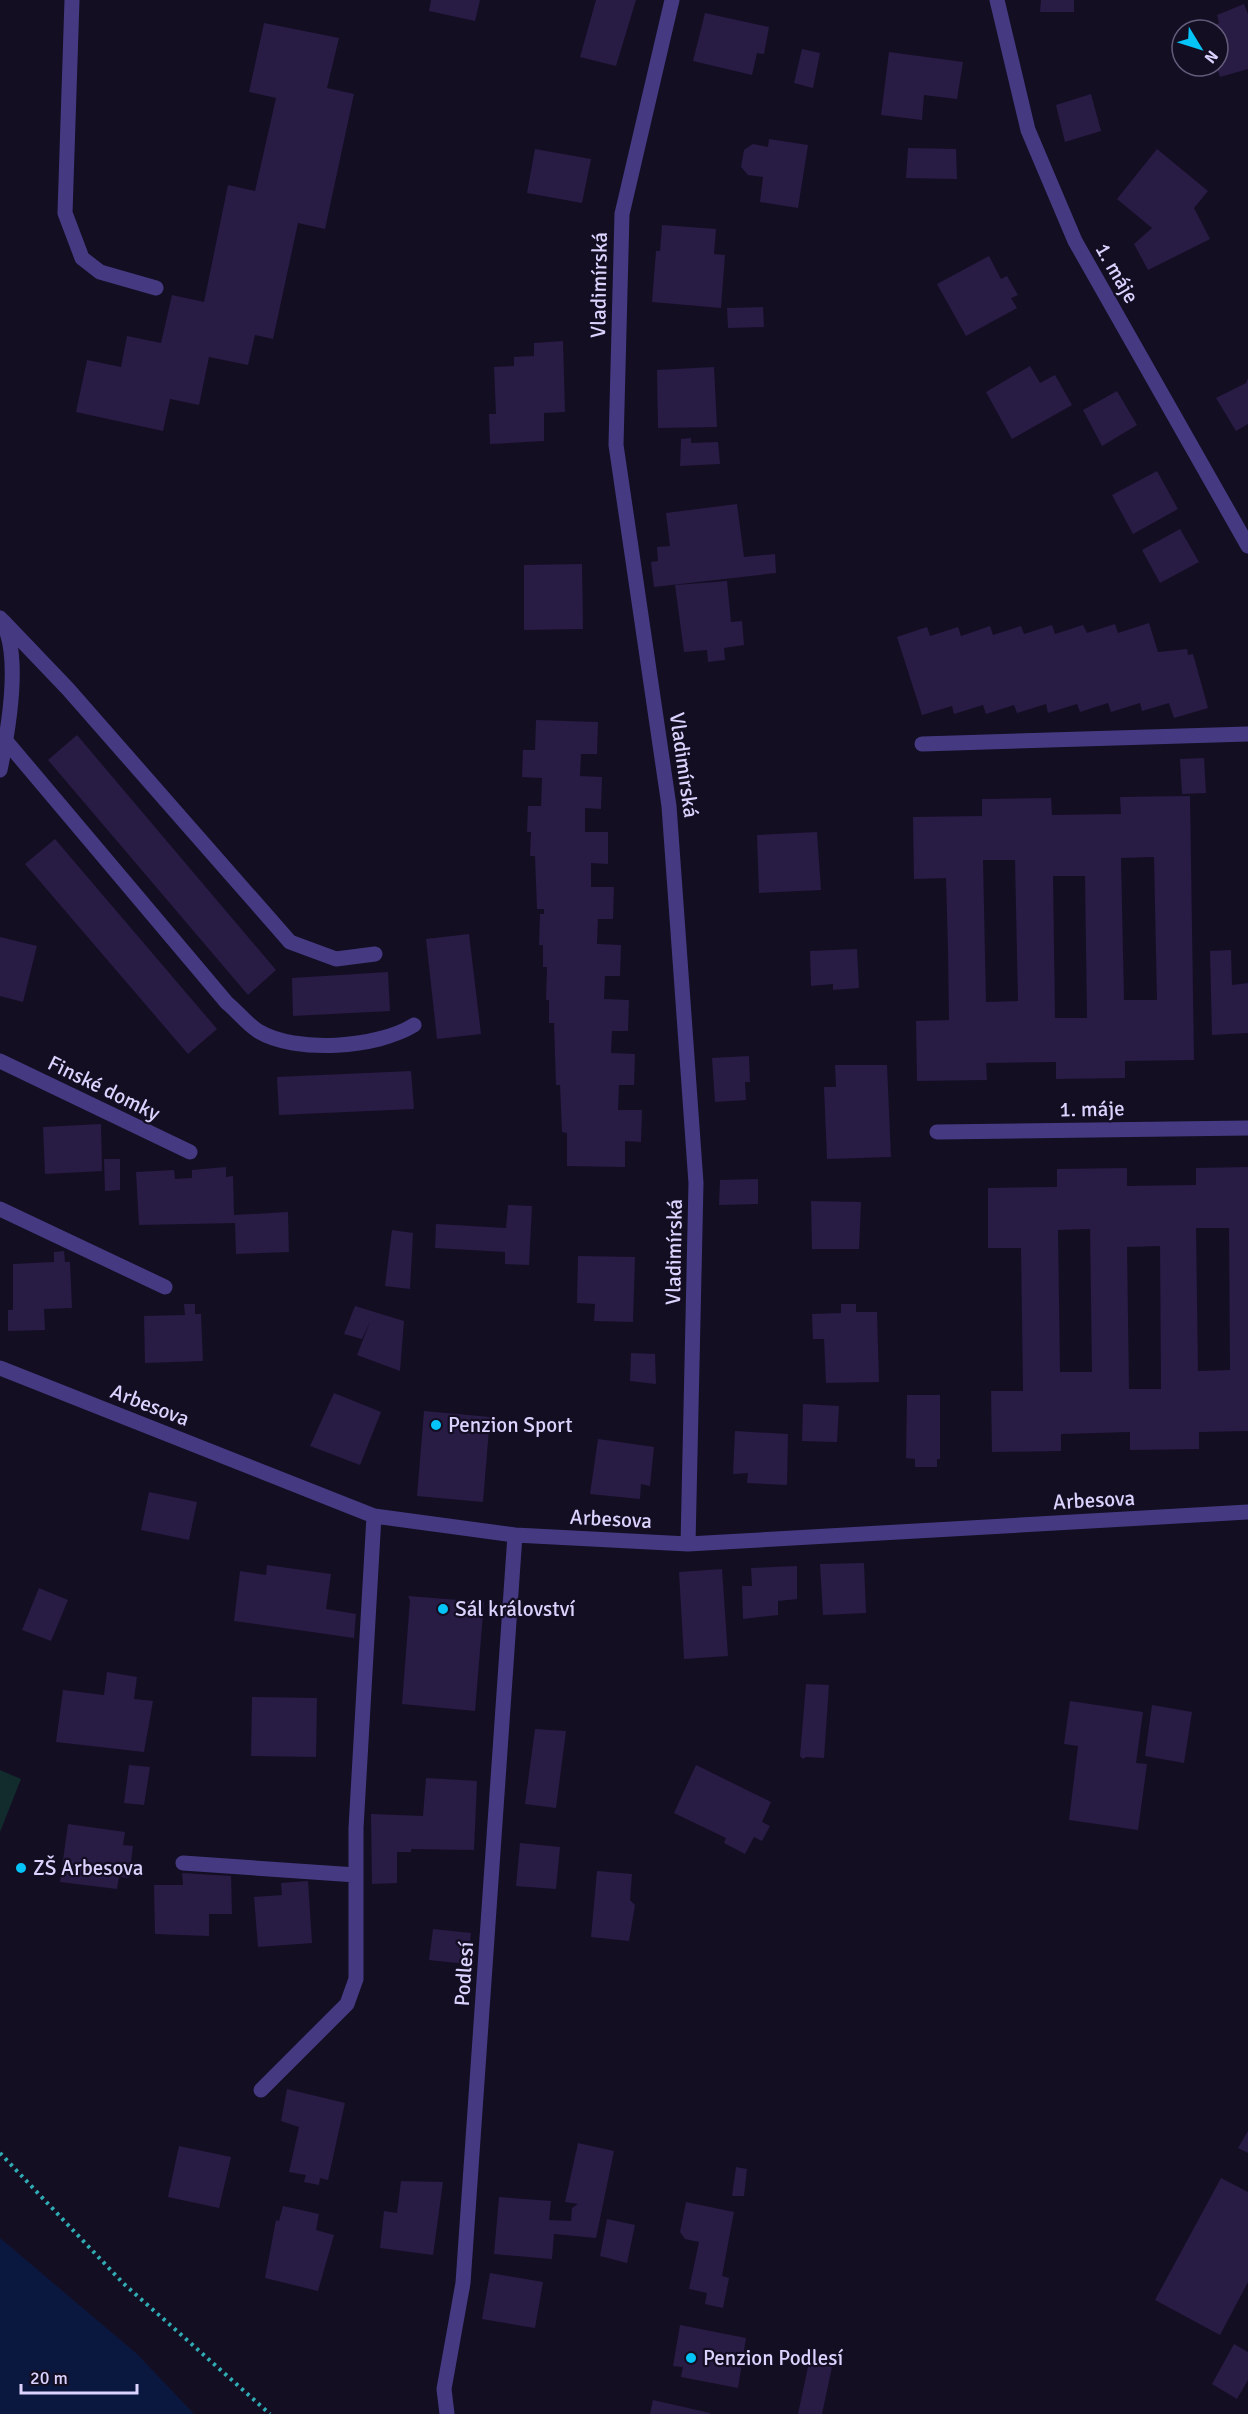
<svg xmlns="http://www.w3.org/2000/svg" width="1248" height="2414" font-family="Signika,sans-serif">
<rect width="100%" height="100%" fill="#140e23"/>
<path fill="#122b2d" d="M0 1770 21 1779 0 1832Z"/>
<path fill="#0a1840" d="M0 2238 137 2354 194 2414H0Z"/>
<path fill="#281b44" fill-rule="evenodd" d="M431 0H480L475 21 429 11Z
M596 0H636L616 66 580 57Z
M1041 0H1074V12H1040Z
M1244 4 1248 14V69L1220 77 1216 66H1218V30H1201L1219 23 1217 15Z
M705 13 769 27 764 54 757 53 752 75 693 61Z
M264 23 339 38 327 88 354 94 325 229 298 223 273 339 255 335 248 365 209 357 199 405 170 399 163 431 76 412 87 360 121 367 127 336 161 343 172 295 204 302 228 185 255 191 276 98 249 92Z
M802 49 820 53 813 88 794 83Z
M889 52 963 62 957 99 924 95 922 120 881 115Z
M1091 94 1101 131 1065 142 1056 105Z
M769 139 808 145 798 208 760 202 763 177 748 175 741 167 744 150 753 144 768 147Z
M908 148 956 149 957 179 906 178Z
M535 149 591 159 582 203 527 193Z
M1157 149 1208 191 1194 208 1210 239 1148 270 1134 244 1152 228 1117 199Z
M662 225 716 229 714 254 725 255 721 308 652 302 656 251H660Z
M989 256 1001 279 1007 276 1018 295 1011 298 1017 308 966 336 937 284Z
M763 307 764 327 728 328 727 308Z
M563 341 565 412 544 413V441L490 444 489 414H496L494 367 514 366V357L534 356V343Z
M1030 366 1040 383 1055 375 1072 405 1012 439 986 392Z
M714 367 717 427 658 428 657 370Z
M1248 378V424L1236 431 1216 398 1246 383Z
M1117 391 1137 425 1102 446 1083 410Z
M691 438V443L718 442 720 464 680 466 681 439Z
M1157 471 1178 509 1133 534 1112 495Z
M737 504 744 557 775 554 776 573 654 587 651 562 658 561 657 547 670 546 666 513Z
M1180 529 1199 562 1160 583 1142 550Z
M582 564 583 629 524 630V565Z
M727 581 731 622 742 621 744 645 724 648 725 660 708 662 707 650 684 652 675 585Z
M1149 623 1158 652 1187 649 1188 655 1193 654 1208 708 1174 718 1169 703 1142 711 1140 703 1111 712 1108 703 1080 712 1077 704 1048 713 1046 704 1017 713 1014 705 986 714 983 705 954 714 952 706 922 715 897 637 927 627 930 636 958 627 961 636 990 626 993 635 1021 626 1024 634 1052 625 1055 634 1083 625 1087 633 1115 624 1118 633Z
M536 720 598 722 597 754H581L580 776 602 777 601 809 585 808V832H608V864L591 863V887H614L613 919H598L597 944 621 945 620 976H605L604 999 629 1000 628 1031H612L611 1053 635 1054 634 1085H619L618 1110H642L641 1142 625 1141V1167L567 1166V1133L562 1132 560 1085H556L554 1023H549V1000H546L547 967H543V945H539L540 914H544V909H537L535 856H530L531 832H527L528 806H541L542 778 522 777 523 750H535Z
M77 735 276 970 248 995 48 760Z
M1204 758 1206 793 1182 794 1180 759Z
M1190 796 1194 1060 1125 1061V1078L1056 1079V1062L986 1063 987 1080 917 1081 916 1021 949 1020 948 949 946 878 914 879 913 817 982 816V799L1051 798 1052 815 1121 814 1120 797ZM1154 857 1157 1000H1124L1121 858ZM983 860H1015L1018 1001 986 1002ZM1053 876H1085L1087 1018H1055Z
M817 832 821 890 759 893 757 835Z
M55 839 217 1029 188 1054 25 864Z
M469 934 481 1034 437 1039 426 939Z
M0 937 37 946 23 1002 0 996Z
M857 949 859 988 833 990V984L811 986 810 951Z
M1231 950 1232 985 1248 983V1033L1212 1035 1210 951Z
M388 972 390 1011 293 1016 292 978Z
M749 1056 750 1082H745L746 1100 715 1102 712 1058Z
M835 1065H887L891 1157 827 1159 824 1087H836Z
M411 1071 414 1109 279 1115 277 1077Z
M101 1124 102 1171 45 1174 43 1127Z
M104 1159H120V1190L105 1191Z
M226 1167V1177L233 1176 234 1215 288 1212 289 1252 236 1254 235 1223 139 1225 136 1172 174 1170 175 1179 192 1178V1170Z
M1248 1167V1431L1199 1432V1449L1130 1450V1432L1061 1434V1451L992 1452 991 1391H1023L1021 1248H988V1188L1057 1187V1169L1127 1168V1186L1196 1185V1168ZM1196 1228H1229L1230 1370 1198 1371ZM1090 1229 1092 1372H1060L1058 1230ZM1160 1246 1161 1389H1129L1127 1247Z
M758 1179V1204L719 1205 720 1180Z
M811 1201 861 1202 859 1249H812Z
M508 1205 532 1206 529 1265 505 1264V1252L435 1248 436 1224 506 1228Z
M392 1230 413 1233 410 1289 385 1286Z
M64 1251 65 1262H70L72 1308 44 1309 45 1330 8 1331V1310H13V1264L54 1262V1252Z
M578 1256 635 1257 633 1322 594 1321 595 1304 577 1303Z
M184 1304H195V1314H201L203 1361 145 1363 144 1316 185 1315Z
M841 1304H856V1312H877L879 1382 826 1383 824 1339H813L812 1314 841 1313Z
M355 1306 404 1321 400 1371 357 1355 370 1322 362 1339 344 1334Z
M631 1353 655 1354 656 1384 630 1381Z
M334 1393 381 1412 360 1465 310 1446Z
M907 1395H940V1459H937V1467H915V1459L906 1458Z
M803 1404 839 1406 837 1442 802 1441Z
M424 1411 490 1417 483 1502 417 1496Z
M735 1431 788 1434 787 1485 747 1483 748 1473 733 1474Z
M598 1439 654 1447 650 1486 641 1484 640 1499 590 1494Z
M149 1492 197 1502 189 1540 141 1530Z
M864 1563 866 1613 823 1615 820 1564Z
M267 1565 331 1574 326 1609 356 1614 354 1638 234 1621 240 1571 266 1575Z
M797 1566V1599L778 1601V1615L743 1619 742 1586H752L751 1568Z
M722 1569 728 1656 684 1659 679 1572Z
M39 1588 68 1600 51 1641 22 1630Z
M408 1596 484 1602 475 1711 402 1704 410 1600Z
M107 1672 137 1677 134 1699 153 1701 144 1752 56 1742 63 1690 104 1695Z
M806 1684 829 1685 824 1758 806 1757 803 1759 800 1756Z
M252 1697 317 1698 316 1757 251 1756Z
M1070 1701 1143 1712 1136 1763 1147 1764 1138 1830 1069 1820 1078 1746 1064 1744Z
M1152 1705 1192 1712 1184 1763 1145 1756Z
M535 1729 566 1731 556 1808 525 1804Z
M129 1765 150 1767 144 1805 124 1803Z
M696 1765 771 1802 762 1822 770 1826 762 1841 754 1837 745 1854 724 1843 726 1838 674 1813Z
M426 1778 477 1781 474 1850 411 1849V1852H397V1883L372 1884 371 1814 423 1816Z
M68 1824 125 1832 123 1845 133 1846 129 1878 119 1877 117 1889 60 1882Z
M520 1843 560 1847 556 1889 516 1886Z
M597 1871 632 1874 630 1900 635 1905 629 1941 591 1937Z
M182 1873 231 1876 232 1914H209V1936L155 1934 154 1885H183Z
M308 1881 312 1943 258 1947 254 1897 282 1895 281 1883Z
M433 1929 471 1933 467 1964 429 1960Z
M287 2089 345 2103 328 2180 320 2178 319 2185 304 2182 306 2175 289 2172 299 2127 281 2121Z
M1248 2131V2153L1238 2148Z
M578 2143 614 2151 596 2238 554 2234 552 2259 494 2254 499 2197 551 2201 549 2220 571 2221 572 2208 578 2204 565 2202Z
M179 2146 231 2157 219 2208 168 2197Z
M736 2167 747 2169 744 2196H732Z
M1221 2178 1248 2192V2282L1220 2335 1155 2300Z
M401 2181 443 2182 433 2255 380 2248 384 2211 397 2213Z
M686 2202 734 2212 722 2276 729 2278 723 2308 705 2304 707 2293 689 2289 699 2242 685 2239 680 2232Z
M283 2206 319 2214 316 2230 334 2235 318 2291 265 2278 276 2220 279 2221Z
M607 2219 635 2225 627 2263 600 2256Z
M490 2273 543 2282 535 2328 482 2319Z
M680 2325 746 2338 738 2388 681 2377 683 2367 673 2366Z
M1234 2344 1248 2352V2380L1237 2399 1212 2384Z
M809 2362 832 2367 822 2414H798Z
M653 2400 710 2413V2414H650Z"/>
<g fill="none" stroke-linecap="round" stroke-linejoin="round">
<path stroke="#30adb4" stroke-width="4" stroke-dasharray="3 4.5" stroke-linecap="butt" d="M0 2153 123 2283 270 2414"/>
<path stroke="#453a82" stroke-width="15" d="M72 0 65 213 82 258 100 272 156 288
M3 621 68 689 290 942 336 959 375 954
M6 741 227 1003C237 1011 247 1024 258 1031 296 1054 377 1048 414 1025"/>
<path stroke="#453a82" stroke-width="15" d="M672 0 622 214 616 445 669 806 696 1183 688 1544
M997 0 1028 130 1075 241 1248 546
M0 618C23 650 8 732 0 770
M922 744 1248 734
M0 1061 190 1152
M937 1132 1248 1128
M0 1209 165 1287
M0 1368 374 1516 515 1535 688 1544 1248 1512
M183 1863 356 1875
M261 2090 347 2004 356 1979V1828L374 1516
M447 2414 444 2389 463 2283 515 1535"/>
</g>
<g fill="#04c4f8" stroke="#140e23" stroke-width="2">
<circle cx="436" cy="1425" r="6"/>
<circle cx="443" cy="1609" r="6"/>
<circle cx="21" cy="1868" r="6"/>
<circle cx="691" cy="2358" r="6"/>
</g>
<g text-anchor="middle" stroke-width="4.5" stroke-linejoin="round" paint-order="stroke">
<g font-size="21" fill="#dcd2fe" stroke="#140e23">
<text transform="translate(1117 273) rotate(60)" y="7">1. máje</text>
<text transform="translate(599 285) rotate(-89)" y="7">Vladimírská</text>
<text transform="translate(684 765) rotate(82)" y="7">Vladimírská</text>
<text transform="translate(104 1088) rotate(26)" y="7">Finské domky</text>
<text transform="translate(1092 1109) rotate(-1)" y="7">1. máje</text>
<text transform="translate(674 1252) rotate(-89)" y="7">Vladimírská</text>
<text transform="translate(150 1405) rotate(21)" y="7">Arbesova</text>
<text transform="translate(1094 1500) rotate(-3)" y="7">Arbesova</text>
<text transform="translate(611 1519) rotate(3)" y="7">Arbesova</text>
<text transform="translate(464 1974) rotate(-86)" y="7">Podlesí</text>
</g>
<g font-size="21" fill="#dcd2fe" stroke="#140e23" text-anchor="start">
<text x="448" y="1432">Penzion Sport</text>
<text x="455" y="1616">Sál království</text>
<text x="33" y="1875">ZŠ Arbesova</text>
<text x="703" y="2365">Penzion Podlesí</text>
</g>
</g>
<g transform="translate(1200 48) rotate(128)"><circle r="28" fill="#140e23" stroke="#645c7b" stroke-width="1.5"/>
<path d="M0-4.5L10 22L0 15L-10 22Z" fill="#04c4f8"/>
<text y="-9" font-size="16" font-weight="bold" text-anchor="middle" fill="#dcd2fe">N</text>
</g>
<path d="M21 2384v9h116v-9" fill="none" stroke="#dcd2fe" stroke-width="3"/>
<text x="30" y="2384" font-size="18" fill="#dcd2fe" stroke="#140e23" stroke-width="4.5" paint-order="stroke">20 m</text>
</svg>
